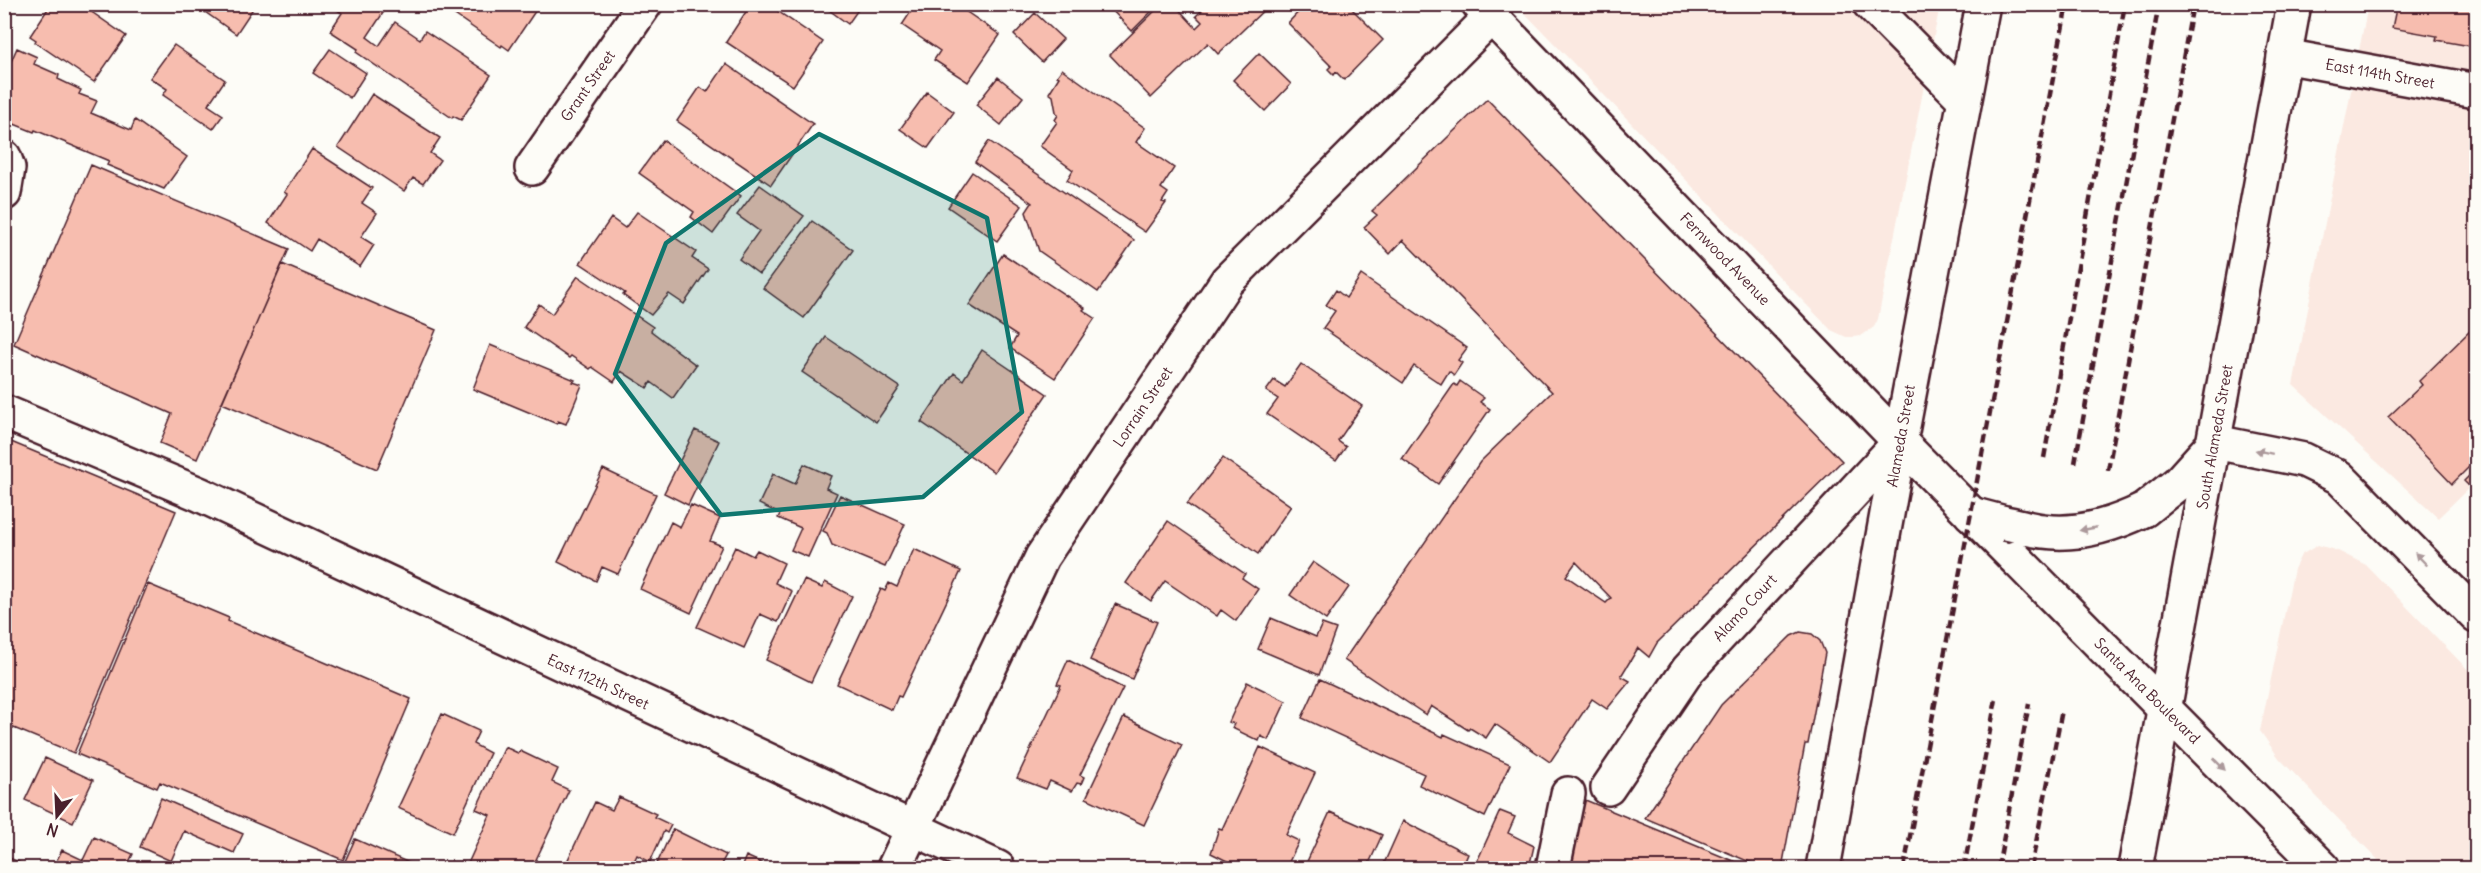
<svg xmlns="http://www.w3.org/2000/svg" width="2481" height="873" font-family="Delius,sans-serif">
<rect width="100%" height="100%" fill="#fdfcf7"/>
<filter id="ink" filterUnits="userSpaceOnUse"><feTurbulence type="fractalNoise" baseFrequency=".0167" numOctaves="2"/><feDisplacementMap in="SourceGraphic" scale="12" xChannelSelector="R" yChannelSelector="G"/><feConvolveMatrix kernelMatrix="1 2 1 2 8 2 1 2 1" color-interpolation-filters="sRGB"/></filter>
<g filter="url(#ink)">
<path fill="#fbe9e1" d="M1517 5H1940L1878 319 1874 327 1861 336 1854 337H1846L1831 330Z
M2368 5H2476V481L2438 518 2293 385Z
M2318 545 2338 551 2366 565 2476 678V868H2386L2279 758 2260 731 2294 569 2301 555Z"/>
<path fill="#f7bdaf" stroke="#4a1f2b" stroke-width="1.5" fill-rule="evenodd" d="M51 4H80L126 36 94 82 35 42 36 40 30 36Z
M200 4H256L236 34 198 7Z
M336 4H389L367 37 379 46 395 22 420 39 425 31 491 75 461 120 453 116 452 118 356 52 358 49 330 31 342 13 334 8Z
M439 4H540L509 50 502 45 501 47Z
M751 4H767L823 42 793 86 726 42Z
M821 4H862L848 24Z
M916 4H955L1000 35 968 82 934 60 940 51 902 25Z
M1106 4H1159L1132 31Z
M1162 4H1174L1196 28 1202 22 1196 16 1208 4H1270L1218 54 1208 43 1151 98 1110 55Z
M1306 4H1347L1383 40 1344 80 1336 72 1334 75 1328 69 1331 66 1288 23Z
M2397 4H2476V47L2436 40 2437 36 2392 28Z
M1035 13 1063 39 1042 62 1014 35Z
M174 45 225 80 208 105 223 115 213 129 163 95 167 89 150 78Z
M17 48 37 57 34 64 59 75 58 79 81 90 79 94 97 101 91 113 131 130 135 120 187 157 164 189 107 165 109 161 35 130 34 132 4 120V77Z
M330 49 366 73 350 98 313 73Z
M1259 53 1291 84 1265 111 1233 80Z
M726 64 813 124 771 185 677 121 700 87 707 92Z
M1062 69 1145 128 1136 142 1174 168 1161 188 1168 193 1162 202 1166 203 1145 232 1067 180 1073 170 1040 146 1057 122 1055 120 1058 115 1056 112 1053 96 1049 93 1059 77 1057 76Z
M998 77 1023 97 1001 125 976 105Z
M927 92 954 112 928 148 900 129Z
M372 94 440 138 430 153 440 160 423 184 413 178 404 191 338 147Z
M1487 99 1842 461 1657 643 1649 657 1638 648 1621 676 1630 681 1607 709 1592 699 1550 762 1495 724 1486 738 1470 728 1468 730 1431 706 1426 715 1344 660 1480 462 1552 392 1403 240 1390 254 1364 227 1377 215 1372 211ZM1576 562 1611 598 1606 603 1566 576Z
M663 140 741 196 713 234 691 217 694 212 639 173Z
M989 141 1134 240 1098 292 1039 251 1026 212 1032 203 975 162Z
M312 149 372 188 362 203 377 213 361 237 374 245 360 267 317 239 310 251 268 223 287 194 284 192Z
M91 165 289 249 197 459 160 443 172 414 14 344Z
M972 172 1022 206 997 241 948 207Z
M760 185 804 216 759 274 739 259 759 231 737 215Z
M637 212 696 252 692 258 708 269 684 304 669 294 651 315 623 295 625 293 580 263 611 218 625 228Z
M812 221 853 250 804 318 763 288Z
M1003 254 1085 308 1083 310 1095 318 1055 378 1010 348 1017 336 969 305Z
M282 264 436 330 377 469 222 403Z
M1361 275 1467 348 1458 360 1462 363 1454 375 1449 371 1441 384 1414 366 1403 383 1323 328 1335 311 1326 305 1336 290 1346 298Z
M578 276 653 327 651 331 696 365 673 398 651 382 647 388 621 371 614 382 592 367 590 369 571 356 569 358 524 327 539 304 552 314Z
M2476 325V460L2452 484 2388 417 2422 385 2419 381Z
M826 337 900 387 876 422 802 372Z
M490 345 575 380 573 382 582 385 566 424 558 421 557 424 473 389Z
M982 350 1047 394 994 472 921 422 954 373 963 380Z
M1301 364 1362 406 1338 441 1346 447 1336 461 1267 414 1278 399 1266 391 1274 380 1285 387Z
M1460 381 1484 398 1480 402 1490 409 1438 484 1402 459 1454 384 1457 386Z
M695 430 719 441 688 505 664 493Z
M4 439 176 511 74 753 4 724Z
M1223 458 1291 506 1258 554 1187 504Z
M804 464 831 476 826 488 837 493 808 557 791 550 801 528 778 518 780 514 759 504 773 474 795 484Z
M603 469 656 494 618 574 602 567 596 581 558 562Z
M2476 469V493L2464 481Z
M840 495 905 524 885 567 832 545 827 533 823 531Z
M691 505 720 518 710 541 722 546 691 613 640 589 671 522 680 527Z
M1168 521 1245 574 1242 578 1258 589 1236 621 1221 610 1217 616 1165 581 1151 601 1126 583Z
M735 547 753 556 757 550 784 563 775 583 792 591 778 622 760 614 744 648 697 627Z
M914 549 961 571 901 697 898 696 892 710 837 684 881 589 885 591 889 583 897 587Z
M1313 562 1349 587 1326 620 1290 595Z
M804 580 822 588 825 582 852 596 811 682 766 660Z
M148 584 229 618 228 621 411 699 343 860 160 782 157 788 77 754Z
M1115 604 1157 622 1132 679 1090 660Z
M1271 618 1316 637 1322 624 1336 629 1319 675 1258 649Z
M1800 632 1812 634 1820 641 1825 653 1808 744H1805L1782 868H1764L1645 818 1721 705 1791 636Z
M1068 660 1123 688 1080 775 1084 777 1081 784 1077 783 1072 791 1050 781 1046 789 1017 778 1061 685 1057 684Z
M1320 679 1443 737 1444 734 1510 764 1485 817 1419 785 1424 774 1302 718Z
M1247 682 1286 701 1268 740 1261 736 1259 741 1232 728 1234 724 1229 722Z
M442 714 479 731 473 744 490 753 453 833 398 808Z
M1124 717 1182 745 1144 825 1086 798Z
M505 747 518 753 520 751 558 769 552 782 569 790 532 868H466L490 815 476 809Z
M1260 747 1315 773 1286 835 1299 841 1286 868H1241L1211 853 1219 828 1222 829Z
M45 758 93 780 73 822 25 800Z
M619 797 656 814 654 817 671 825 667 833 664 831 650 862 637 855 631 868H564L595 802 612 810Z
M1578 797 1750 868H1565Z
M161 798 243 834 234 853 184 831 171 861 140 847Z
M1500 811 1515 817 1508 833 1534 846 1529 868H1474Z
M1330 812 1382 835 1367 868H1304Z
M1403 821 1468 854 1462 868H1382Z
M673 829 726 855 719 868H655Z
M94 837 133 854 126 868H53L62 850 83 860Z
M355 839 416 866 415 868H342Z
M746 856 773 868H741Z
M7 857 32 868H4V860Z"/>
<g fill="none" stroke-linecap="round" stroke-linejoin="round">
<defs>
<path id="minor" d="M1479 4 1900 442 2015 558
M1870 4 1964 99
M2284 56 2476 91
M4 157 8 168 4 193
M532 168 645 4
M4 412 199 494 998 868
M2215 442 2304 460 2339 477 2476 616
M2103 647 2323 868
M1608 788 1688 670 1900 442
M894 868 1042 557 1227 281 1491 17
M1553 868 1568 794
M1823 868 1900 442 1983 4"/>
<path id="major" d="M2144 510 2178 483 2215 442
M1971 514 2005 523
M2135 868 2294 4"/>
</defs>
<use href="#minor" stroke="#4a1f2b" stroke-width="38"/>
<use href="#major" stroke="#4a1f2b" stroke-width="38"/>
<use href="#minor" stroke="#fdfcf7" stroke-width="33"/>
<use href="#major" stroke="#fdfcf7" stroke-width="33"/>
<path stroke="#4a1f2b" stroke-width="4.5" stroke-dasharray="9 4.5" stroke-linecap="butt" d="M2044 458 2125 4
M2075 463 2159 4
M2108 470 2193 4
M1904 868 2067 4
M1964 868 1996 699
M1998 868 2029 704
M2031 868 2062 710"/>
<defs>
<path id="minor-bridge" d="M2015 558 2103 647"/>
<path id="major-bridge" d="M2005 523C2018 525 2030 530 2043 531 2077 536 2113 525 2144 510"/>
</defs>
<use href="#minor-bridge" stroke="#4a1f2b" stroke-width="38" stroke-linecap="butt"/>
<use href="#major-bridge" stroke="#4a1f2b" stroke-width="38" stroke-linecap="butt"/>
<use href="#minor-bridge" stroke="#fdfcf7" stroke-width="33"/>
<use href="#major-bridge" stroke="#fdfcf7" stroke-width="33"/>
</g>
<defs><path id="oneway-solid" d="M-6-.8H1V-3.2L6.5 0L1 3.2V.8H-6Z" transform="scale(1.5)"/></defs>
<g fill="#ac999b">
<use href="#oneway-solid" transform="translate(2264 452) rotate(-168)"/>
<use href="#oneway-solid" transform="translate(2088 529) rotate(169)"/>
<use href="#oneway-solid" transform="translate(2421 559) rotate(-134)"/>
<use href="#oneway-solid" transform="translate(2219 764) rotate(45)"/>
</g>
</g>
<path fill="#0f766e" fill-opacity="0.2" stroke="#0f766e" stroke-width="4.5" stroke-linejoin="round" d="M819 134 987 218 1022 412 923 497 721 515 615 374 666 243Z"/>
<g text-anchor="middle" stroke-width="4.5" stroke-linejoin="round" paint-order="stroke">
<g font-size="15" fill="#4a1f2b" stroke="#fdfcf7">
<text transform="translate(2380 74) rotate(10)" y="5">East 114th Street</text>
<text transform="translate(588 86) rotate(-55)" y="5">Grant Street</text>
<text transform="translate(1725 259) rotate(46)" y="5">Fernwood Avenue</text>
<text transform="translate(1143 407) rotate(-56)" y="5">Lorrain Street</text>
<text transform="translate(1901 436) rotate(-80)" y="5">Alameda Street</text>
<text transform="translate(2215 437) rotate(-80)" y="5">South Alameda Street</text>
<text transform="translate(1745 608) rotate(-47)" y="5">Alamo Court</text>
<text transform="translate(598 682) rotate(25)" y="5">East 112th Street</text>
<text transform="translate(2147 691) rotate(45)" y="5">Santa Ana Boulevard</text>
</g>
</g>
<rect width="2481" height="873" fill="none" stroke="#fdfcf7" stroke-width="24"/>
<rect x="12" y="12" width="2457" height="849" fill="none" stroke="#4a1f2b" stroke-width="2" filter="url(#ink)"/>
<g transform="translate(57 816) rotate(198)" stroke="#fdfcf7" stroke-width="4.5" paint-order="stroke">
<path d="M0-4.5L10 22L0 15L-10 22Z" fill="#4a1f2b"/>
<text y="-9" font-size="16" font-weight="bold" text-anchor="middle" fill="#4a1f2b">N</text>
</g>
</svg>
